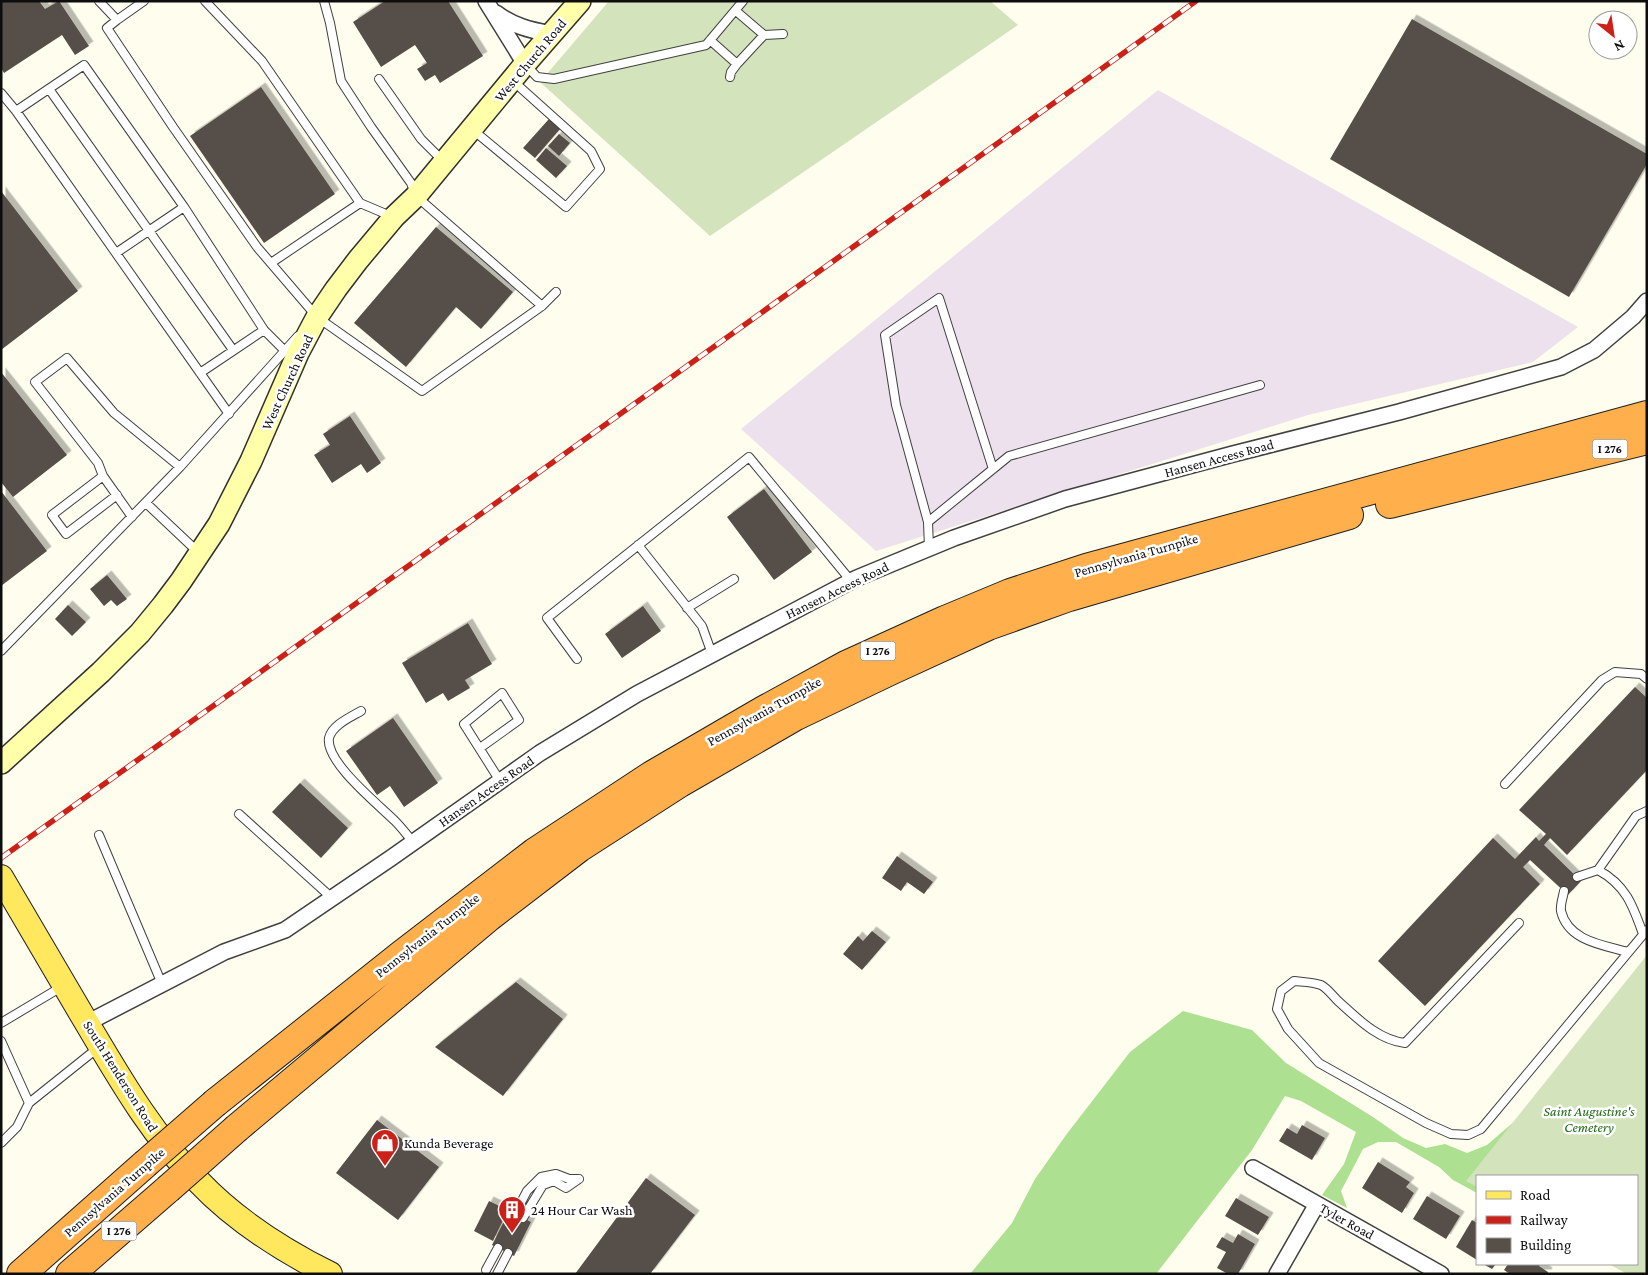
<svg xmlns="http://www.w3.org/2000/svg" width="1648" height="1275" font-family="'Crimson Pro',serif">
<defs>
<filter id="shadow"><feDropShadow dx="4.5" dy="-4.5" stdDeviation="0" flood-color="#0004"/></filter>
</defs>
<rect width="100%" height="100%" fill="#fffdee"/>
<path fill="#ede1ed" d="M1158 90 1578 327 1533 362 1308 415 876 551 741 429Z"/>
<path fill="#ade091" d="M1183 1011 1252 1030 1286 1063 1373 1117 1403 1138 1426 1148 1445 1144 1467 1153 1487 1145 1516 1120 1477 1176V1193L1453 1180 1439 1167 1396 1142H1378L1363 1149 1341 1191 1347 1208 1322 1195 1344 1164 1356 1132 1301 1101 1285 1096 1252 1150 1156 1274H970L1012 1223 1035 1179 1066 1135 1130 1052Z"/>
<path fill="#d3e3bc" d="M609 1H990L1018 25 710 236 540 82Z
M1647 955V1274H1627L1609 1264H1637V1176H1477V1187L1466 1181Z"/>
<path fill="#575049" filter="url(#shadow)" d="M1 1H39L45 9 59 1 89 46 75 55 62 35 4 73 1 68Z
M385 1H448L483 56 440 83 435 75 425 81 417 69 427 63 415 45 381 67 353 22Z
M1412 19 1647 154V164L1569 297 1330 159Z
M261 87 335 194 264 243 190 136Z
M549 119 560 129 535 158 523 148Z
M559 134 570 143 559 156 548 146Z
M546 148 567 166 556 178 536 160Z
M1 191 78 291 1 350Z
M436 227 513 292 481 329 456 307 406 367 354 323Z
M1 372 67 455 13 497 1 482Z
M350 416 381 463 367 473 361 464 332 483 314 455 330 445 323 434Z
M764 489 812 552 774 580 727 517Z
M1 491 47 551 1 586Z
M107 575 127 599 117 606 111 600 104 606 90 589Z
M68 605 86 622 72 636 55 619Z
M643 606 661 631 622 658 605 634Z
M468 623 492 664 465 680 470 688 448 701 443 693 426 703 402 663Z
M1635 687 1647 698V770L1567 855 1550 838 1544 845 1581 881 1568 895 1530 860 1523 867 1540 884 1425 1006 1378 961 1493 838 1515 859 1536 837 1539 841 1546 834 1519 810Z
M393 718 438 783 404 807 390 786 377 795 346 751Z
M300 783 348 828 321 858 272 812Z
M897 856 933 882 924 894 907 882 901 891 882 878Z
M872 931 886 942 862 970 843 954 858 936 863 941Z
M516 982 563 1019 503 1096 435 1047Z
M377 1120 439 1167 398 1220 336 1173Z
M1302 1125 1325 1138 1312 1160 1279 1141 1287 1128 1297 1134Z
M1378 1162 1410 1182 1406 1187 1414 1193 1402 1213 1362 1188Z
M646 1178 695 1215 650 1274H575Z
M1427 1196 1460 1216 1446 1239 1413 1219Z
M1236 1198 1269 1217 1258 1235 1225 1216Z
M489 1201 508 1210 493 1241 474 1231Z
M509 1211 531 1222 514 1256 492 1245Z
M1472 1220 1477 1223V1260L1456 1247Z
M1238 1234 1255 1244 1238 1274H1228L1217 1268 1226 1252 1216 1247 1222 1237 1233 1243Z
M1483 1264H1496L1492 1269Z
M1508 1264H1540L1539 1266 1548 1272 1547 1274H1510L1504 1270Z"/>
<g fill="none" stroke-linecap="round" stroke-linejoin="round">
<defs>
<path id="lane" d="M99 1 117 20 144 1
M205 1 262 61 360 203 393 217
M324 1 330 23 341 81 371 127 411 183 416 196 542 306
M117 20 107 28 173 127 257 247 317 317 422 391 542 306 556 292
M764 35 783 34
M710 40 737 64 764 35 736 11
M525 64 537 77 554 79 706 45 743 1
M730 77 731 72 737 64
M379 79 421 139 443 161
M49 89 233 350
M1 93 16 111 84 65 184 207 264 330 284 350
M16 111 229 414
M473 130 566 207 600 169 591 151 513 81
M116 253 184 207
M271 263 360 203
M200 373 264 330
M103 476 52 515 66 534 117 495
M146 503 199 553
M132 517 103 476 98 463 35 382 67 358 114 413 180 467
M928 522 896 405 885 335 939 298 993 469
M638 545 702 626 712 654
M929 548 928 522 1009 456 1260 385
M687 608 734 579
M1 651 180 467 298 336
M577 659 547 618 749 457 851 581
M361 711C351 717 332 725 329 738 325 762 379 805 395 821 402 828 407 835 413 842
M480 748 519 720 502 693 464 724 500 781
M1505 784 1602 680 1615 672 1641 674 1647 679
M239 814 332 898
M99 835 162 984
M1598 870C1626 885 1633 906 1643 934
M1577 877 1598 870 1636 816 1647 811
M1564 891C1563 897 1560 905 1561 911 1568 941 1603 945 1628 952
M1519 923 1405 1043C1378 1040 1357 1018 1338 1001 1333 996 1327 988 1321 985 1312 982 1303 982 1294 981L1281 991 1277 1009 1288 1029 1319 1063 1426 1123 1451 1134 1468 1135 1481 1129 1647 930
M1 1023 63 986
M1 1041 29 1103
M1 1143 17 1127 29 1103 99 1047
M515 1214 527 1191 541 1177 556 1174 569 1179H579
M523 1218 543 1185 554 1181 566 1188 579 1179
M486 1270 498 1248
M497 1274 508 1253"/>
<path id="street" d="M486 1 525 64
M496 13C513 26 530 30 551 34
M87 1023 224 952 285 930 391 858 540 753 637 694 857 578 954 538 1065 499 1233 454 1399 412 1561 367 1594 350 1633 317 1647 301
M1253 1168 1441 1274
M1277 1274 1317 1204"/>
<path id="secondary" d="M1 763 101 672 140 633 163 605 181 581 219 524 251 461 298 353 317 317 336 289 358 260 394 217 416 196 525 64 580 1"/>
<path id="primary" d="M1 877C29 924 57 972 85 1020 119 1077 151 1134 198 1181 235 1220 282 1250 330 1274"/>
<path id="highway" d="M1390 504 1647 440
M215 1103 401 955 535 852 652 775 762 711 846 665 945 620 1010 593 1086 568 1647 415
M237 1128 489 917 579 848 680 783 796 716 890 671 988 626 1069 597 1349 515
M21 1274 145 1164
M70 1274 168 1189"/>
</defs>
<use href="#lane" stroke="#404040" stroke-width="10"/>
<use href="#street" stroke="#404040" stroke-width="18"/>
<use href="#secondary" stroke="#2f2f2f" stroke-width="24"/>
<use href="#primary" stroke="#1e1e1e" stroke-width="26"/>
<use href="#highway" stroke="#1e1e1e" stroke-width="30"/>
<use href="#lane" stroke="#fff" stroke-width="8"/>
<use href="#street" stroke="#fff" stroke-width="15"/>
<use href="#secondary" stroke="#fffea9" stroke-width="21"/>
<use href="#primary" stroke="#ffe75e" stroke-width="24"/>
<use href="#highway" stroke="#ffaf4c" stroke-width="28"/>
<defs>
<path id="rail" d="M1 858 1196 1"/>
</defs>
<use href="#rail" stroke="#cb2118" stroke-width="5.5"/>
<use href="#rail" stroke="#fff" stroke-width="4" stroke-dasharray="11" stroke-linecap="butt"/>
<defs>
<path id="highway-bridge" d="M145 1164 215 1103
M168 1189 237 1128"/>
</defs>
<use href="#highway-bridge" stroke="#1e1e1e" stroke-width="30" stroke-linecap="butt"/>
<use href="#highway-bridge" stroke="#ffaf4c" stroke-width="28"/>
</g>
<defs>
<symbol id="shop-pin" viewBox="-11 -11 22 30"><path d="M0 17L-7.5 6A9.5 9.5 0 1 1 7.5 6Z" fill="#cb2118" stroke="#fff"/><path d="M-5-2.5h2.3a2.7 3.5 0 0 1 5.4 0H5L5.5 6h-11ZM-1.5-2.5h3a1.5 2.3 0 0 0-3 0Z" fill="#fff"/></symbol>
<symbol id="building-pin" viewBox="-11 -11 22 30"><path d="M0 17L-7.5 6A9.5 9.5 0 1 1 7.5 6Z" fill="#cb2118" stroke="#fff"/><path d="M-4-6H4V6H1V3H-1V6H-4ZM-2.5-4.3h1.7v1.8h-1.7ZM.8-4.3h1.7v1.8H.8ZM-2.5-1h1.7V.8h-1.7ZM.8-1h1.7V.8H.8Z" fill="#fff"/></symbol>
</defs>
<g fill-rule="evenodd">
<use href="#shop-pin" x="369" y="1127" width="32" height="43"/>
<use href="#building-pin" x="496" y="1194" width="32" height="43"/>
</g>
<g text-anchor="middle" stroke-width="5" stroke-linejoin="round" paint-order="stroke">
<g fill="#fff" stroke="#565656" stroke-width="1">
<rect x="1592.5" y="439.5" width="35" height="19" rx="4"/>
<rect x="860.5" y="641.5" width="35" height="19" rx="4"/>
<rect x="101.5" y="1221.5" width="35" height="19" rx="4"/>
</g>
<g font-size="12" font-weight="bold" fill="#0d0d0d">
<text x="1610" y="453">I 276</text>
<text x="878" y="655">I 276</text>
<text x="119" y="1235">I 276</text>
</g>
<g font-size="14" fill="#0d0d0d" stroke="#fff">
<text transform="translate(530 60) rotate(-50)" y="5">West Church Road</text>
<text transform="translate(287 382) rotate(-65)" y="5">West Church Road</text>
<text transform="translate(1219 458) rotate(-15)" y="5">Hansen Access Road</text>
<text transform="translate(1136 555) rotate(-16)" y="5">Pennsylvania Turnpike</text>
<text transform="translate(837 590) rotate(-26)" y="5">Hansen Access Road</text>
<text transform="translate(764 711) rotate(-29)" y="5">Pennsylvania Turnpike</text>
<text transform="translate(486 791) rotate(-35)" y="5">Hansen Access Road</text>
<text transform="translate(427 935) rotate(-38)" y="5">Pennsylvania Turnpike</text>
<text transform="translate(121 1076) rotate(58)" y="5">South Henderson Road</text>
<text transform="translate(114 1192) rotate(-41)" y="5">Pennsylvania Turnpike</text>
<text transform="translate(1347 1221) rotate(29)" y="5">Tyler Road</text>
</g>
<g font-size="14" font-style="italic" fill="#216b17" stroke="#fff">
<text x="1589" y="1116">Saint Augustine's<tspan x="1589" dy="16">Cemetery</tspan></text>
</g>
<g font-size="14" fill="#0d0d0d" stroke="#fff" text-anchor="start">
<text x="404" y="1148">Kunda Beverage</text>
<text x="531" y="1215">24 Hour Car Wash</text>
</g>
</g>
<rect width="1648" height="1275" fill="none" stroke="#0d0d0d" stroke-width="5"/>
<rect x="1476" y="1175" width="162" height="90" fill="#ffffff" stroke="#9e9e9e"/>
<rect x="1486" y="1191" width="25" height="8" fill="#ffe75e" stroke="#9e9e9e"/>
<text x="1520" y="1200" font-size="15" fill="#0d0d0d">Road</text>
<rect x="1486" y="1216" width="25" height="8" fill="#cb2118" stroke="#9e9e9e"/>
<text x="1520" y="1225" font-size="15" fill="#0d0d0d">Railway</text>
<rect x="1486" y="1238" width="25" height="15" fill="#575049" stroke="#9e9e9e"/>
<text x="1520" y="1250" font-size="15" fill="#0d0d0d">Building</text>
<g transform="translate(1613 35) rotate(150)"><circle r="24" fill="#ffffff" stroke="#9e9e9e"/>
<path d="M0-4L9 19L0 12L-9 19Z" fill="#cb2118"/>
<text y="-8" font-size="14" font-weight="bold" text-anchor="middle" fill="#0d0d0d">N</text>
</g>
</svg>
